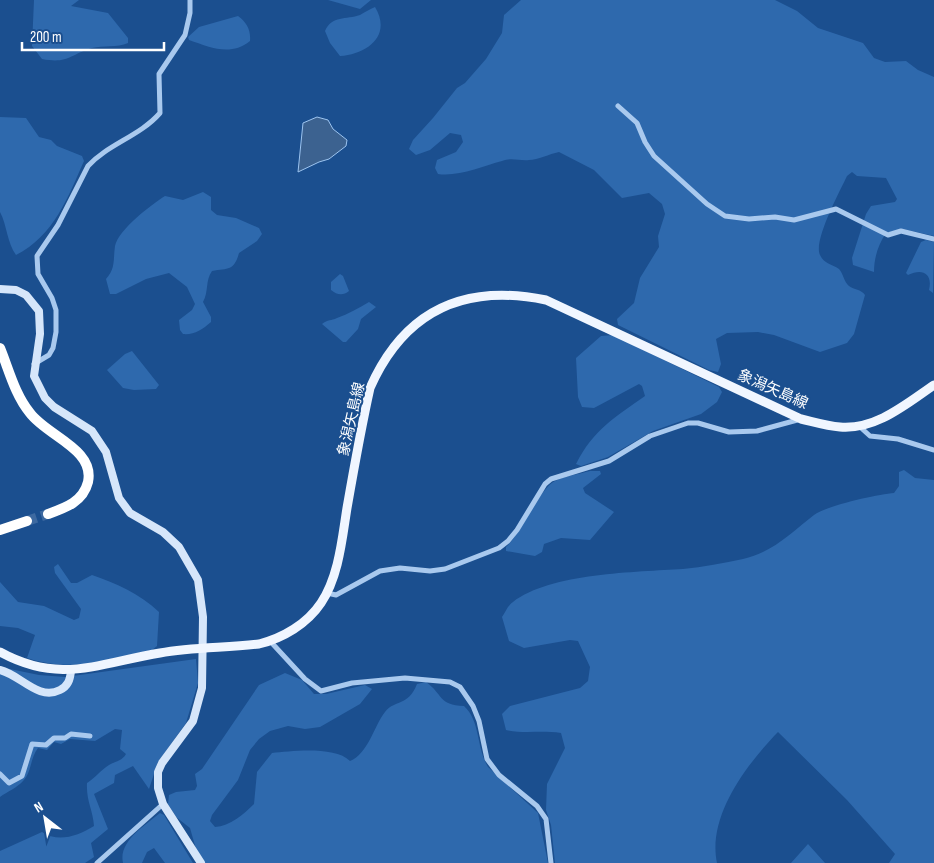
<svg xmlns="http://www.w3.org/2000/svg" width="934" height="863" font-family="'Sofia Sans Condensed','Noto Sans JP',sans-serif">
<rect width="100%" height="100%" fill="#1b4f8f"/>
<path fill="#2e69ad" d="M34 0H79L71 6 108 13 128 38V43C117 48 103 45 92 48 69 55 68 64 42 59L32 46Z
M328 0H371L360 9Z
M521 0H775L797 11 818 28 863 43 874 58 885 62 906 61 918 70 934 77V236L903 229 886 233C878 245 874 258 874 272L853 265 852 258 866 214 871 206 895 202 897 199 886 178 857 176 852 172 847 176C840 191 813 241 820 255 824 264 832 264 839 269 843 273 844 282 849 286 854 290 861 289 865 295L854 334 847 343 820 352 774 335 758 332 727 333 716 339 721 364 718 372 709 370 618 325 617 319 634 303 640 278 659 247 658 236 665 214 662 204 649 193 622 198 594 170 559 152C549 154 538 160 529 160 519 161 512 157 502 161 483 166 458 177 438 174L435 168 437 160 456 152 463 142 461 135 450 133 430 150 416 155 409 149 413 140 433 118 457 88 465 83 486 59 502 33 504 15Z
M375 7C392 35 368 54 340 56L330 43 325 31C332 15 346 20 360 15 365 12 370 9 375 7Z
M238 16C246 22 251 29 250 41 230 57 210 47 189 40L188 37 199 27Z
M0 117 26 118 39 137 51 140 57 146 82 156 84 161C68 197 54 236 16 255 7 243 7 225 0 212Z
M203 192 211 197V210L217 215 236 218 259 228 262 234 257 241 239 253C234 271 229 268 212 271 205 281 209 291 203 302L211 317V322C202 330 194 335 183 334L180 330 179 320 192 310 195 304 187 287 169 273 146 279 116 294H110L106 279C116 268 113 259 115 246 119 229 151 205 165 196L183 200Z
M926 240 934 242 933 293 929 290C933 273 922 268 908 275L906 273 921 242Z
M340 274 343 276 349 291C343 296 337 295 331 290V282Z
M369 302 376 307 361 319 358 329 346 342H343L322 324C328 319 331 321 337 318 348 314 359 308 369 302Z
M613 335 719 387 722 392 717 402 701 414 653 431 608 457 581 466 576 464C594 429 614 418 645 396L642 386 639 384 594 408 582 407 578 397 576 358 601 336Z
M132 351 159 385 156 389 134 390 123 388 107 370 125 354Z
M904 470 915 478 934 480V863H889L895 854 847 800 778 732C747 764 707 816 717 863H555L551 825 546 810 547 784 565 748 561 733C541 730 524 734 506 730L502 714 510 706 580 688 588 681 590 667 578 641 570 640 524 648 509 641 502 617C505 613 508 605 513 602 550 573 637 572 683 569 703 567 724 563 743 559 772 553 792 532 814 515 826 506 878 494 894 493L899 486V472Z
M590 471H600L601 474 583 488 585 493 614 512 590 540 561 538 544 544 542 552 535 556 506 551V547C522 532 539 489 555 481 565 476 579 474 590 471Z
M58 564 71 583H77L92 575C116 583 140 594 159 612L157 646 152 650C107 660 73 673 27 658L35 635 18 628 0 626V582L18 602 44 606 74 620 79 618 81 609 55 573 54 567Z
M196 659 198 683 186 723 158 762 149 789 133 766 115 775 114 783 94 794 108 829 91 843 94 857 85 863H0V851L42 832C58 843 78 836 94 826 93 810 86 801 87 783 95 778 101 770 109 765 116 761 122 761 126 754L120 749 122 730 115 729 95 741 70 739 61 744 54 742 47 750 38 748C30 758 32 772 23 781 18 787 7 792 0 797V667L39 675 65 677Z
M285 673 302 680 314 694H326L365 685 372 689 360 704 320 727 305 729 288 726 270 731 259 739 250 750 238 780 212 815 210 821 215 827C230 826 244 814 254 804L257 772 272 753C292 751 335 746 350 761 368 754 374 726 385 712 395 699 408 707 417 684L426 682C443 694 438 705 464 706 481 722 476 747 488 767L538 813 548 863H205L196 849 190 828 176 817 168 804 169 795 176 792 195 790 197 786 195 774 202 769 259 685Z
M160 813 164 815 193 863H165L154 848 147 852 142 863H123C118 841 146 825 160 813Z
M808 844 825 863H791Z"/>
<path fill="#3c6290" stroke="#9cc4f0" d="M317 117 328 120 333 129 347 140 346 146 329 159 319 162 298 172 303 123Z"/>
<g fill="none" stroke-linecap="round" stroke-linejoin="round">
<path stroke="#3d69a0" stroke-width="10" stroke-dasharray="10 5" stroke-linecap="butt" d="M27 521 48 514"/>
<path stroke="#a9c9ee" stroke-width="5" d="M618 106 637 123 645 142 654 156 707 204 725 216 749 219 775 217 794 220 836 209 888 235 901 231 934 239
M34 364 49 355 53 348 56 332V310L52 298 38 274 37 256 58 225 88 166C108 144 140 136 160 113L159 74 185 35 190 13V0
M859 426 870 436 898 439 934 450
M327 593 336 595 380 571 400 568 430 571 445 569 499 548 508 541 517 530 545 484 551 479 609 461 650 436 688 423H698L729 432 757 431 801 419
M270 641 305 679 321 691 352 683 405 678 450 682 460 687 473 706 479 721 487 759 499 775 537 806 546 819 551 863
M0 774 9 783 22 776 32 744 46 745 54 738H65L71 734 90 736
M97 863 163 804"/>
<path stroke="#d6e6fa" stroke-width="8" d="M0 289 16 290 26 295 39 311 40 334 34 376 45 398 54 407 92 431 106 452 119 498 130 513 163 532 179 547 198 580 203 617 202 688 193 721 162 763 158 772V788L163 804 201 863
M0 670C21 675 38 701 60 690 68 686 70 680 71 671"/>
<path stroke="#f0f6ff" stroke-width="9" d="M0 652C60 685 99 663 160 653 193 647 226 648 259 644 283 638 307 624 321 603 339 576 342 539 347 508 354 468 361 428 370 388 404 311 463 283 546 300L801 419C814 422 827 426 840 427 876 430 906 404 934 385"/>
<path stroke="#fff" stroke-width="10" d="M0 348C9 370 15 395 30 413 47 436 95 449 88 482 83 502 65 508 48 514
M0 530 27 521"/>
</g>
<g text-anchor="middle" stroke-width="4" stroke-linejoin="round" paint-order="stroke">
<g font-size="15" fill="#fff" stroke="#1b4f8f">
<text transform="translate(773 389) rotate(24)" y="5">象潟矢島線</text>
<text transform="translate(351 419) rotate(-77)" y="5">象潟矢島線</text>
</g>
</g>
<g transform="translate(45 818) rotate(329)" stroke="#1b4f8f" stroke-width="4" paint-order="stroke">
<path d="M0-4L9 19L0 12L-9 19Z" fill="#ffffff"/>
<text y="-8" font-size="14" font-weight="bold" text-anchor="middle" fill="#ffffff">N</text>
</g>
<path d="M22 42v8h142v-8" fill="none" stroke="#ffffff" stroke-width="2.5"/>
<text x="30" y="42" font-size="15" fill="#ffffff" stroke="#1b4f8f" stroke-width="4" paint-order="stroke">200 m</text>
</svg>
